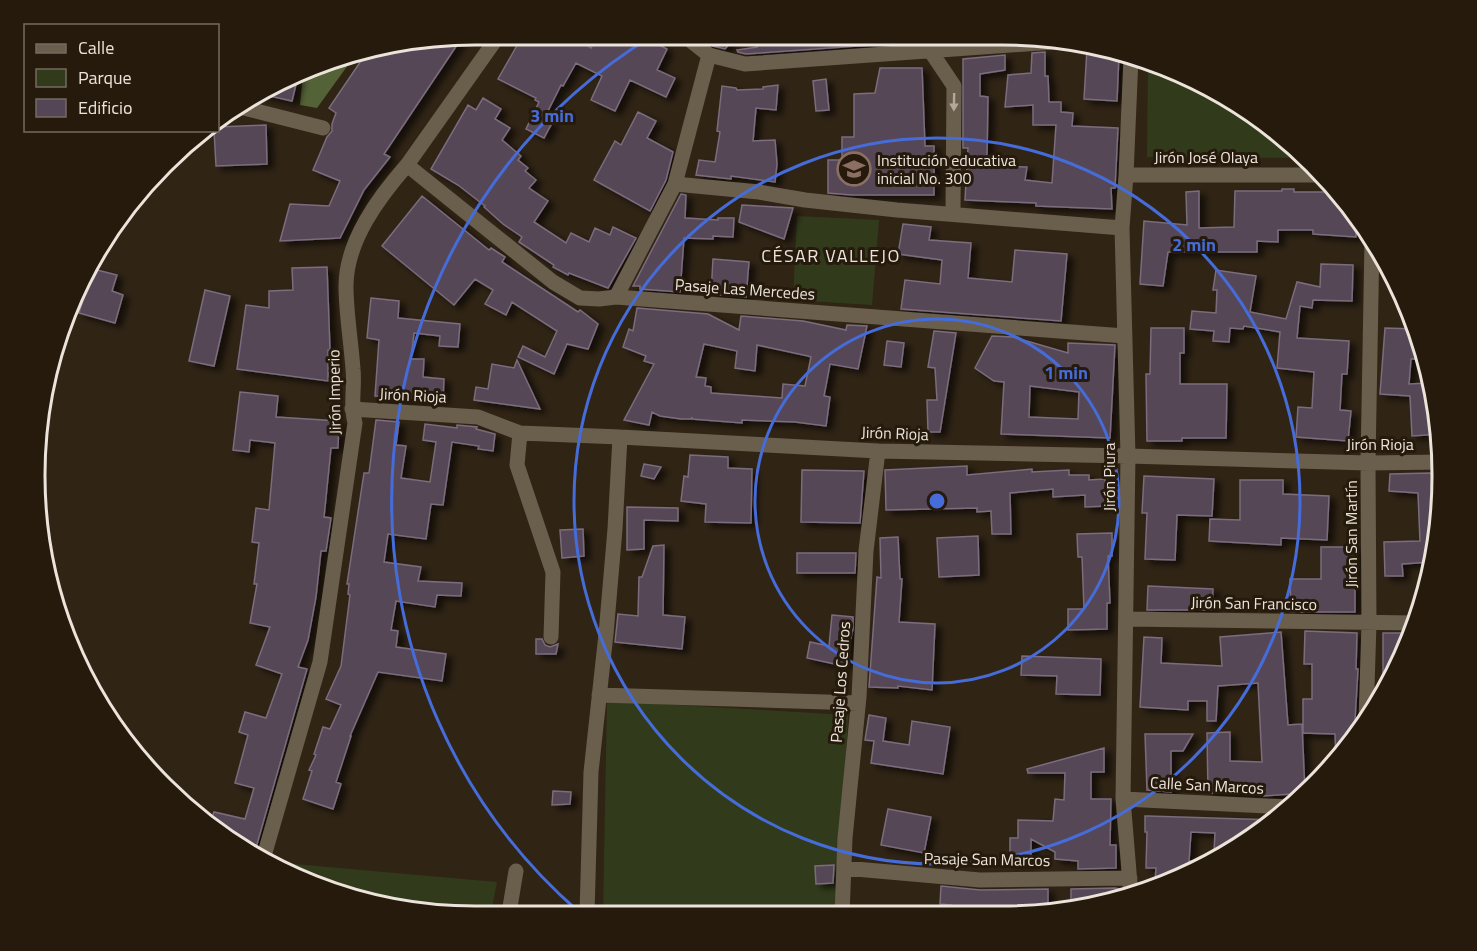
<svg xmlns="http://www.w3.org/2000/svg" width="1477" height="951" font-family="'Titillium Web',sans-serif">
<defs>
<filter id="shadow"><feDropShadow dx="6" dy="4" stdDeviation="3" flood-color="#0009"/></filter>
</defs>
<rect width="100%" height="100%" fill="#302415"/>
<path fill="#313b1b" d="M1148 62 1171 68 1292 144 1305 158 1147 157Z
M797 216 879 220 872 305 793 300Z
M607 701 848 715 838 915 603 914Z
M282 863 497 882 491 913H418L306 883 280 866Z"/>
<path fill="#546237" d="M356 54 317 108 300 105 303 73 334 58Z"/>
<path fill="#544656" stroke="#7b6c7d" stroke-width="1.5" fill-rule="evenodd" filter="url(#shadow)" d="M523 35H537L553 43 559 35H573L591 48 597 35 656 36 653 42 667 49 657 70 675 78 666 97 630 80 615 111 591 100 602 76 576 63 563 86 561 85 544 119 552 123 544 138 526 129 539 102 535 100 536 98 498 79Z
M463 36 384 154 390 157 364 190 340 238 280 241 290 204 329 206 340 181 313 170 327 137 332 131V124L336 113 329 108 367 52Z
M701 36H723L731 42 725 49 713 46Z
M755 36 785 37 786 39 795 37H911L912 42 746 54 738 52 737 50 757 47Z
M1087 49 1101 50 1119 54 1117 101 1084 99Z
M1045 52V76H1048L1049 102H1061V112L1073 113 1072 126 1118 128 1115 188H1111L1112 209 1036 206V203L965 200 968 148H963V59L1005 55V70L980 74V96L988 97 987 156H994V166L1027 167 1025 180 1052 183 1056 125H1033V105L1005 107 1008 75 1031 73 1032 53Z
M880 68H922L925 146H934V195H852L828 193V160H842V137H854V94L875 93Z
M298 76 292 101 261 94 278 86Z
M826 79 829 110 816 111 813 81Z
M778 85 776 110 756 108 753 141 775 140 777 164 775 182 731 176V179L696 175 699 160 715 162 720 132 717 131 722 86 736 88 737 90 763 89V87Z
M483 98 501 109 495 119 510 128 502 140 521 156 518 160 528 168 525 171 536 180 529 188 548 201 534 222 566 243 571 233 589 242 595 228 610 235 613 227 636 238 608 288 569 273 568 275 553 267 554 265 519 242 522 237 503 224 484 207 485 206 458 185 431 169 468 105 476 110Z
M638 112 656 121 647 138 673 152 666 180 650 211 594 180 615 141 621 145Z
M266 125 267 164 216 166 214 130H218V127Z
M1282 189H1294V192H1337L1356 215V237L1313 234V230H1278V242L1257 241V252H1168L1163 286 1140 284 1144 221 1187 225 1186 192 1199 191V228L1234 227 1235 191H1282Z
M681 194 686 195 685 218 718 220V218H734L733 237 713 236V239L684 238 680 292 640 289V286H633Z
M422 196 489 250 491 248 505 257 502 262 578 312 580 310 598 324 588 349 567 344 554 374 518 357 523 346 545 357 557 331 512 302 506 315 485 304 493 290 475 279 454 305 382 246Z
M742 205 793 208 784 239 739 222Z
M903 224 931 227 929 240 971 243 968 278 1012 282 1015 250 1067 254 1061 321 901 309 905 280 940 284 942 260 898 254Z
M713 259 749 262 746 297 711 294Z
M1321 264 1353 265 1352 301 1313 300 1312 308 1300 306 1297 338 1349 341 1347 374H1342L1340 410 1351 411 1348 441 1296 437 1298 407 1312 408 1314 372 1277 368 1280 332 1244 326 1243 329 1230 328 1229 342 1213 341 1214 331 1190 329 1192 311 1216 313 1217 290H1213L1216 270 1256 276 1250 312 1286 319 1297 282 1320 287Z
M327 267 330 350H328V381L237 369 246 305 269 308V291L293 290 292 268Z
M93 269 117 275 112 291 123 295 115 323 79 313Z
M205 290 230 296 214 366 189 361Z
M371 298 399 301 398 318 460 324 458 347 439 346 440 336 414 333 411 359H424L423 377 444 379 443 400 375 396 379 340 367 338Z
M637 308 708 314 739 330 741 316 803 321 846 330 847 325 867 326 858 369 830 364 824 396 830 397 826 426 795 422 742 420V423L692 419V417L691 419H681L660 416 652 412 649 425 624 420 654 364 644 361 646 356 623 347 629 329 633 331ZM704 344 737 351 735 368 755 371 757 345 808 356 811 357 805 386 783 384 782 398 711 393V387L705 386 706 378 696 377Z
M1151 328H1184V353H1180V384H1227L1226 438H1182V441H1147L1146 374H1150Z
M1385 328 1415 329 1417 334 1416 359H1411L1409 384 1431 383 1440 434 1412 436 1410 396 1380 394Z
M934 331 956 333 940 432H928L927 400H937L935 368 928 367Z
M992 336 1013 337 1068 353V343L1115 345 1110 438 1001 434 1004 382 994 381 975 368ZM1030 386 1079 392 1078 419 1029 417Z
M887 341 904 343 901 367 884 365Z
M517 360 540 409 474 400 476 387 488 389 492 364 514 368Z
M240 392 278 396 276 417 339 421 338 448H331L324 517 331 518 326 551H321L316 597 308 640 298 667 307 669 255 851 210 823 214 812 245 819 254 788 235 783 248 735 239 732 245 712 266 718 282 674 256 665 270 627 250 623 257 584H254L259 543 252 542 256 508 269 510 275 443 250 440 249 452 233 450Z
M376 420 399 422 396 445 406 446 401 478 430 482 436 442 423 440 425 424 457 428V425L477 427 476 429 495 434 493 451 478 449 479 446 452 442 443 505 431 504 426 539 388 534 384 562 421 567 418 581 462 583 461 596 437 595 435 607 396 601 391 630 398 631 396 647 446 654 442 681 378 672 350 736H351L336 782 341 784 333 809 303 799 312 771 309 770 316 755 314 754 323 727 330 729 341 705 326 699 341 666 350 595 348 594 349 584H347L364 473H369Z
M690 455 728 457V468L752 469 751 523 705 522 706 504 681 501 684 476 688 477Z
M644 464 661 467 654 479 641 476Z
M967 466V475L1032 469V472L1069 470V475H1089V480L1105 479 1106 506 1085 507V495L1053 497V489L1010 493 1011 534H992L991 511 977 512V508L886 510 885 470Z
M802 470 864 471 860 523 801 522Z
M1431 473V475H1441L1439 533 1432 562 1402 564 1403 576H1385L1384 542 1420 541 1418 493 1389 491 1390 474Z
M1144 476 1214 479 1212 516 1177 515 1175 560 1145 559 1147 513H1142Z
M1240 480H1283V494L1329 496 1327 540 1281 538V545L1209 541 1210 519 1240 520Z
M627 507 678 508V521L644 520V549L627 550Z
M583 529 584 556 562 558 560 530Z
M1112 533V556H1108L1110 603H1107V629L1068 630V609H1084L1082 557H1078L1077 534Z
M978 536 979 575 939 577 937 538Z
M898 537 900 579H902L899 622 935 624 932 690 898 686V688L869 687 877 577 881 578 880 538Z
M664 545 663 615 685 617 682 649 615 642 618 614 638 616 639 577H642L653 546Z
M1321 547H1355V612H1291L1290 579H1321Z
M797 553H856L855 573H797Z
M1148 586 1213 589 1212 610H1147Z
M832 615 853 617V629L844 666 807 658 810 642 829 646Z
M1305 631 1357 633 1356 669H1358L1354 737 1336 762 1335 734 1303 733V699H1312V664H1304Z
M1281 632 1288 725 1302 724 1305 793 1264 796V793H1208L1207 733 1230 732V761L1262 762 1258 683 1218 686 1216 721H1207V701H1188V710L1140 707 1144 637 1162 638 1161 663 1222 666 1220 637Z
M1383 633H1412L1383 696Z
M536 639H542L545 645 550 647 558 644 556 654H536Z
M1022 656 1101 659 1100 695 1056 694 1057 676 1021 675Z
M869 715 886 718 883 741 909 745 912 721 950 727 943 774 871 763 874 741 865 740Z
M1145 734H1193L1183 751H1171V792L1147 790Z
M1104 748V772H1091V799H1111L1110 845H1116V868L1078 869V861L1055 859V852L1031 839V862H1010V838H1018V820L1053 821 1055 799 1064 800 1065 773H1028L1027 769Z
M553 791 571 792 570 804 552 805Z
M888 809 931 817 924 853 881 845Z
M1145 816H1147L1276 820 1227 852H1214L1215 833 1191 832 1189 861 1210 862 1196 871 1165 883 1155 882 1156 868H1146L1147 832H1145Z
M834 865 833 883 816 884 815 866Z
M941 886 980 890 1048 889V913L1029 916 982 915 951 912V905L940 904Z
M1115 888 1120 889V900L1071 909V889Z"/>
<g fill="none" stroke-linecap="round" stroke-linejoin="round">
<path stroke="#6a5e4d" stroke-width="15" d="M685 36 709 55 745 64 1068 41
M921 37 954 86 953 213
M1131 57 1126 175 1122 228 1128 456 1123 799 1131 896
M236 106 323 128
M407 165 553 282 580 298 599 299 616 297 1125 336
M1126 175H1322
M675 184 759 192 805 200 897 210 1122 228
M616 297 675 184 709 55
M352 409 478 417 520 433 620 437 878 451 1128 456 1368 463 1441 462
M520 433 517 465 553 572 551 637
M1126 619 1416 623
M599 695 858 703
M1366 720 1369 623 1368 463 1372 240
M1123 799 1290 807
M264 856 320 662 355 423C350 405 355 387 353 369 351 341 346 313 346 286 346 241 379 197 407 165L499 35
M844 868 980 880 1130 878
M509 913 516 871
M587 914 591 772 606 634 615 529 620 437
M842 915 845 838 859 697 866 551 878 451"/>
</g>
<defs><path id="oneway-solid" d="M-6-.8H1V-3.2L6.5 0L1 3.2V.8H-6Z" transform="scale(1.5)"/></defs>
<use fill="#b2a89b" href="#oneway-solid" transform="translate(954 102) rotate(91)"/>
<g fill="none" stroke="#466cd9" stroke-width="3">
<circle cx="937" cy="501" r="182"/>
<circle cx="937" cy="501" r="363"/>
<path d="M579 912A545 545 0 0 1 652 36"/>
</g>
<defs>
<symbol id="school-ring" viewBox="-11 -11 22 22"><circle r="9.5" fill="#261a0c" stroke="#8d6e63" stroke-width="1.5"/><path d="M0-5L7-2L0 1L-7-2ZM-4 1L0 2.5L4 1V4Q0 6-4 4Z" fill="#8d6e63"/></symbol>
</defs>
<g fill-rule="evenodd">
<use href="#school-ring" x="835" y="150" width="38" height="38"/>
</g>
<g text-anchor="middle" stroke-width="6" stroke-linejoin="round" paint-order="stroke">
<g font-size="16" fill="#ece4db" stroke="#261a0c">
<text x="1206" y="163">Jirón José Olaya</text>
<text transform="translate(745 289) rotate(4)" y="6">Pasaje Las Mercedes</text>
<text transform="translate(334 392) rotate(-91)" y="6">Jirón Imperio</text>
<text transform="translate(413 395) rotate(3)" y="6">Jirón Rioja</text>
<text transform="translate(895 433) rotate(2)" y="6">Jirón Rioja</text>
<text x="1380" y="450">Jirón Rioja</text>
<text transform="translate(1109 477) rotate(-90)" y="6">Jirón Piura</text>
<text transform="translate(1351 534) rotate(-90)" y="6">Jirón San Martín</text>
<text transform="translate(1254 603) rotate(1)" y="6">Jirón San Francisco</text>
<text transform="translate(840 682) rotate(-86)" y="6">Pasaje Los Cedros</text>
<text transform="translate(1207 785) rotate(3)" y="6">Calle San Marcos</text>
<text transform="translate(987 859) rotate(1)" y="6">Pasaje San Marcos</text>
</g>
<g font-size="16" fill="#ece4db" stroke="#261a0c" text-anchor="start">
<text x="877" y="166">Institución educativa<tspan x="877" dy="18">inicial No. 300</tspan></text>
</g>
<g font-size="18" letter-spacing="1.5" fill="#ece4db" stroke="#261a0c">
<text x="831" y="262">CÉSAR VALLEJO</text>
</g>
</g>
<path d="M0 0H1477V951H0ZM475 45H1002A430 430 0 0 1 1432 475V476A430 430 0 0 1 1002 906H475A430 430 0 0 1 45 476V475A430 430 0 0 1 475 45Z" fill="#261a0c" fill-rule="evenodd"/>
<path fill="none" stroke="#ece4db" stroke-width="3" d="M475 45H1002A430 430 0 0 1 1432 475V476A430 430 0 0 1 1002 906H475A430 430 0 0 1 45 476V475A430 430 0 0 1 475 45Z"/>
<circle cx="937" cy="501" r="9" fill="#466cd9" stroke="#261a0c" stroke-width="3"/>
<g font-size="18" text-anchor="middle" font-weight="bold" fill="#466cd9" stroke="#261a0c" stroke-width="6" stroke-linejoin="round" paint-order="stroke">
<text x="552" y="122">3 min</text>
<text x="1194" y="251">2 min</text>
<text x="1066" y="379">1 min</text>
</g>
<rect x="24" y="24" width="195" height="108" fill="#261a0c" stroke="#756b5f" stroke-width="1.5"/>
<rect x="36" y="44" width="30" height="9" fill="#6a5e4d" stroke="#756b5f" stroke-width="1.5"/>
<text x="78" y="54" font-size="18" fill="#ece4db">Calle</text>
<rect x="36" y="69" width="30" height="18" fill="#313b1b" stroke="#756b5f" stroke-width="1.5"/>
<text x="78" y="84" font-size="18" fill="#ece4db">Parque</text>
<rect x="36" y="99" width="30" height="18" fill="#544656" stroke="#756b5f" stroke-width="1.5"/>
<text x="78" y="114" font-size="18" fill="#ece4db">Edificio</text>
</svg>
